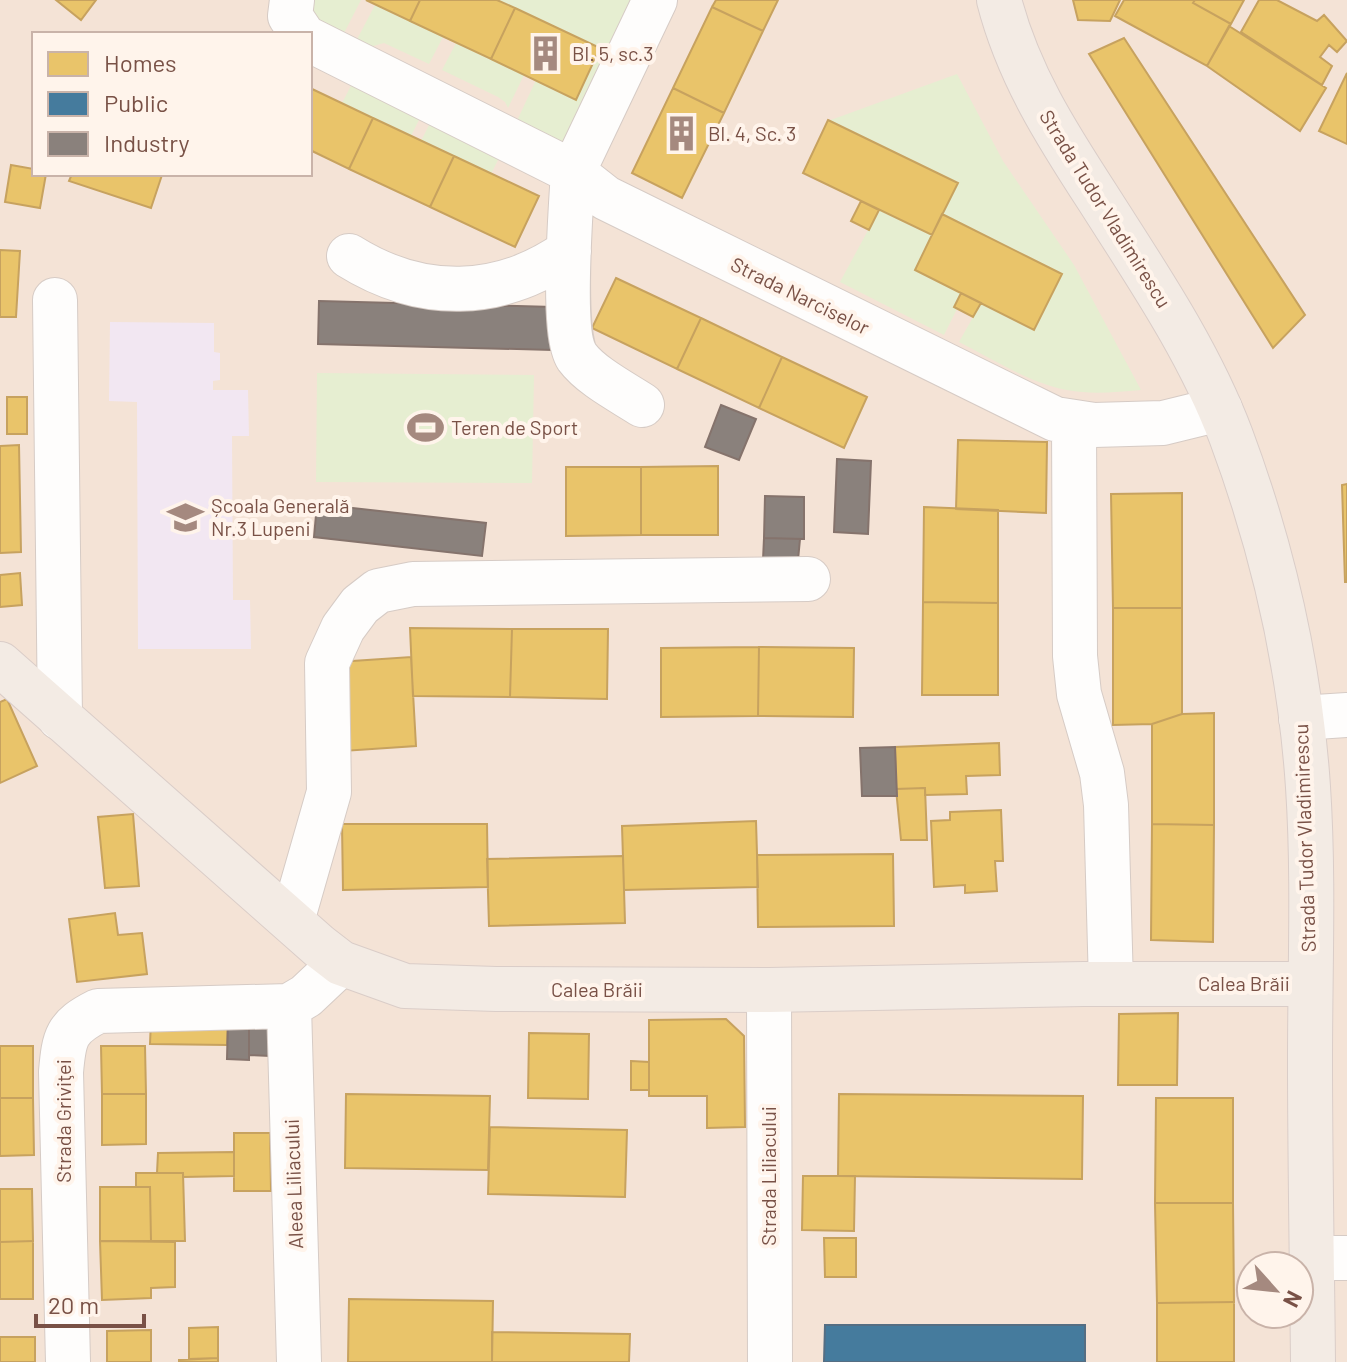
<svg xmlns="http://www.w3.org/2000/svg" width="1347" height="1362" font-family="Barlow,sans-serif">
<rect width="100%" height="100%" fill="#f8f0e8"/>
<path fill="#f4e3d6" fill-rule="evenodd" d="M0 0H1347V1362H0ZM34 34H310V174H34ZM1251 1266H1299V1314H1251Z"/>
<path fill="#f2e7f2" d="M110 322 214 323V352L220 353V380L213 381V390H248L249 436H232L233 600H250L251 649H138L137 402 109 401Z"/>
<path fill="#e6eed1" d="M301 0H361L340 41 315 27Z
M497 0H638L568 140 562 143 515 125 536 80 576 99 600 48Z
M375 5 443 37 429 64 384 43 366 48 353 47Z
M456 43 524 75 508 108 505 102 498 97 442 70Z
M957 74 1003 161 1074 265 1141 390C1116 392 1092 395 1067 390 1029 383 993 359 959 342L981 303 1034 330 1062 274 942 214 957 184 828 121Z
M354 80 422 114 411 136 342 103Z
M432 119 502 152 491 174 421 141Z
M879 210 932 235 915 270 961 293 954 307 957 309 944 335 840 282Z
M317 373 534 375 532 483 316 482Z"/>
<path fill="#e9c46a" stroke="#c7a25f" stroke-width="2" d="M56 0H96L81 20Z
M366 0H420L410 21Z
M420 0H497L515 8 491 59 410 21Z
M716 0H778L763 31 712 7Z
M1073 0H1120L1110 21 1078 20Z
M1124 0H1195L1193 3 1231 24 1207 66 1115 16Z
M1195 0H1244L1231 24 1193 3Z
M1259 0H1277L1317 21 1324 15 1347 41 1337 52 1329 45 1320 57 1332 66 1322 85 1241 32Z
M712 7 763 31 724 113 673 88Z
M515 8 600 48 576 100 491 59Z
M1229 26 1326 88 1300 131 1207 66Z
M1124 38 1305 315 1273 348 1089 54Z
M1347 73V144L1319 131Z
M310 88 373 118 349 169 310 150Z
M673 88 724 113 682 198 632 173Z
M373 118 454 156 430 207 349 169Z
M828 120 958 183 932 235 803 173Z
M454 156 539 196 515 247 430 207Z
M11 165 34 169V174H46L40 208 5 202Z
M72 174H159L162 175 151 208 69 181Z
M861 201 879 210 869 230 851 221Z
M942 214 1062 274 1034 330 915 270Z
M0 250 20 251 16 317H0Z
M616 278 701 318 677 369 592 328Z
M961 293 981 303 973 317 954 307Z
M701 318 782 357 759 408 677 369Z
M782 357 867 397 844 448 759 408Z
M7 397H27V434H7Z
M958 440 1047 442 1046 513 956 509Z
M19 445 21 552 0 553V446Z
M718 466V535H641V467Z
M566 467H641V535L566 536Z
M1347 484V582H1345L1342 485Z
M1182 493V608H1113L1111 494Z
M924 507 998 510V603L923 602Z
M20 573 22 605 0 607V575Z
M923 602 998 603V695H922Z
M1113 608H1182V714L1152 724 1113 725Z
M410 628 512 629 510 697 413 696Z
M512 629H608L607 699 510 697Z
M759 647 854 648 853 717 758 716Z
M759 647 758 716 661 717V648Z
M411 657 416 746 343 751 338 662Z
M7 699 37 766 0 783V702Z
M1214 713V825L1152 824V724L1182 714Z
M999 743 1000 775 966 776 967 794 925 795V788L896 789 895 747Z
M925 788 927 840H901L896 789Z
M1001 810 1003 861H995L997 891 965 893V885L934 887 931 821 950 820V812Z
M133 814 139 886 105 888 98 817Z
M756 821 758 887 624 890 622 826Z
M342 824H487L488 887 343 890Z
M1152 824 1214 825 1213 942 1151 940Z
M893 854 894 926 758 927 757 855Z
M623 856 625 923 489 926 487 859Z
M115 913 118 935 142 933 147 974 77 982 69 919Z
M1178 1013 1177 1085H1118L1119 1014Z
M726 1019 744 1036 745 1127 707 1128V1096H649V1020Z
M151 1020 228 1021 227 1045 150 1044Z
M529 1033 589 1034 588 1099 528 1098Z
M0 1046H33V1098H0Z
M101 1046H145L146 1094H102Z
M631 1061 649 1062V1090H631Z
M102 1094H146V1144L102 1145Z
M346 1094 490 1096 488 1170 345 1168Z
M839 1094 1083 1096 1082 1179 838 1176Z
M0 1098H33L34 1155 0 1156Z
M1156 1098H1233V1203H1155Z
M490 1127 627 1130 625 1197 488 1194Z
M234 1133H270L271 1191H234Z
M234 1152V1176L183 1177V1173H157L158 1153Z
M136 1173H183L185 1241H151L150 1187H136Z
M803 1176H855L854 1231 802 1230Z
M100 1187H150L151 1241H100Z
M0 1189H32L33 1241 0 1242Z
M1155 1203H1233L1234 1302 1157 1303Z
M824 1238H856V1277H825Z
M33 1241V1299H0V1242Z
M100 1241 175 1242V1287L151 1288V1298L102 1300Z
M349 1299 493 1301 492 1362H348Z
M1234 1302V1362H1157V1303Z
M218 1327V1358L189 1359V1328Z
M151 1330V1362H107V1331Z
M492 1332 630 1334 629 1362H492Z
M0 1337H35V1362H0Z
M218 1358V1362H179V1360Z"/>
<path fill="#457b9d" stroke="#556e83" stroke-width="2" d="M825 1325H1085V1362H824Z"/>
<path fill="#8a817c" stroke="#85736c" stroke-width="2" d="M319 301 553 307 552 350 318 344Z
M721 405 756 419 739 460 705 447Z
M837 459 871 461 868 534 834 532Z
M765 496 804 497V539L764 538Z
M317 504 486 523 482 556 314 537Z
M764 538 800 539 798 560H763Z
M895 747 897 796H862L860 748Z
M228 1021H249V1060L227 1059Z
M249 1021 271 1022 270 1056 249 1055Z"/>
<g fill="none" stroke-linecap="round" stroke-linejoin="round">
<defs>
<path id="minor" d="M292 0 290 16 302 34
M655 0 573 172 606 198 1055 419 1094 425 1163 423 1220 409
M310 40 573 172C571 205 561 333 577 357 591 376 622 392 642 405
M349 256C421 301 500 300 569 251
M55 300 60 718
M1074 422 1075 656 1079 694 1102 773 1106 805 1111 984
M1301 718 1347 715
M292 921 329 792 327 663 343 628 360 605 378 591 413 584 808 579
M769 990 770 1362
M289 1006 299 1362
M1312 1258H1347
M68 1362 61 1072C64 1037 66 1027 98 1011L289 1006 306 996 341 963"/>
<path id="major" d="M999 0C1018 74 1057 135 1098 198 1147 275 1199 351 1231 436 1273 549 1300 667 1308 787 1314 877 1310 969 1310 1060 1310 1161 1312 1261 1313 1362
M0 664 319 946 341 963 405 986 496 989 769 990 1084 984H1310"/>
</defs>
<use href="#minor" stroke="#d6cbc5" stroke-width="46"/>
<use href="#major" stroke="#dacdc8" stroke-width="46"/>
<use href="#minor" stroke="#fefdfc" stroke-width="44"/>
<use href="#major" stroke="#f3ebe4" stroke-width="44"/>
</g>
<defs>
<symbol id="building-bare" viewBox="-9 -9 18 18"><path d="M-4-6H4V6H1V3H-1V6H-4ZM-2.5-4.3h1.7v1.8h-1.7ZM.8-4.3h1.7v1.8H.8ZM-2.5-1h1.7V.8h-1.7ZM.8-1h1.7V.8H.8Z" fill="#a5897f" stroke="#fff4eb" stroke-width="2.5" paint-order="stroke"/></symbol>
<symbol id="stadium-bare" viewBox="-9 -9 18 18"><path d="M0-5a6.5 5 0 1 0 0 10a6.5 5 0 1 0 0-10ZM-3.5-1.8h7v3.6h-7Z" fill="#a5897f" stroke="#fff4eb" stroke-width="2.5" paint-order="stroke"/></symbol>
<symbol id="school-bare" viewBox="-9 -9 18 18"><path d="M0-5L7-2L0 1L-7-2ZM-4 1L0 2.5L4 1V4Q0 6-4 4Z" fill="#a5897f" stroke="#fff4eb" stroke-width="2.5" paint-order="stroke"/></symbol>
</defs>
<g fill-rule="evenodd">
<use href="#building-bare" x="520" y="28" width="51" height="51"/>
<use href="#building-bare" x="656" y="108" width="51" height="51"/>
<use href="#stadium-bare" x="400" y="402" width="51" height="51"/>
<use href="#school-bare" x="160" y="492" width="51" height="51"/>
</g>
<g text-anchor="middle" stroke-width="8" stroke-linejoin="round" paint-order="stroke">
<g font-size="20" fill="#795146" stroke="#fff4eb" text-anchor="start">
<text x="572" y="61">Bl. 5, sc.3</text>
<text x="708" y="141">Bl. 4, Sc. 3</text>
<text x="451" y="435">Teren de Sport</text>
<text x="211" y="513">Școala Generală<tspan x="211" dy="23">Nr.3 Lupeni</tspan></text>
</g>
<g font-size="20" fill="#795146" stroke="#fff4eb">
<text transform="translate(1105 209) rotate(58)" y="7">Strada Tudor Vladimirescu</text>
<text transform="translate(800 296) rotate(26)" y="7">Strada Narciselor</text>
<text transform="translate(1305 838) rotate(-92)" y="7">Strada Tudor Vladimirescu</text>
<text x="1244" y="991">Calea Brăii</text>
<text x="597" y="997">Calea Brăii</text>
<text transform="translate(64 1121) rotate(-90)" y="7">Strada Griviţei</text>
<text transform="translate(769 1176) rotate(-90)" y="7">Strada Liliacului</text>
<text transform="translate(294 1184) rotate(-92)" y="7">Aleea Liliacului</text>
</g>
</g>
<rect x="32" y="32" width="280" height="144" fill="#fff4eb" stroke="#c9b3a9" stroke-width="2"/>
<rect x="48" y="52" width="40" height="24" fill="#e9c46a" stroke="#c9b3a9" stroke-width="2"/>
<text x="104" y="72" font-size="24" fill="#795146">Homes</text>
<rect x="48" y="92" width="40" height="24" fill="#457b9d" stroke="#c9b3a9" stroke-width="2"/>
<text x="104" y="112" font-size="24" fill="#795146">Public</text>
<rect x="48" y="132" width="40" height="24" fill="#8a817c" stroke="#c9b3a9" stroke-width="2"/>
<text x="104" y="152" font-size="24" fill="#795146">Industry</text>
<g transform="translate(1275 1290) rotate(117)"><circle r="38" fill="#fff4eb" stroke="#c9b3a9" stroke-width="2"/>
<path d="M0-6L14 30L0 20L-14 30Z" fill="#a5897f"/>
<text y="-12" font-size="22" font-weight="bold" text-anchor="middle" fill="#795146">N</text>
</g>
<path d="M36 1314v12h108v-12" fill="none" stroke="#795146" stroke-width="4"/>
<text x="48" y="1314" font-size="24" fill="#795146" stroke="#fff4eb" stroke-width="6" paint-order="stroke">20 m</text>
</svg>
